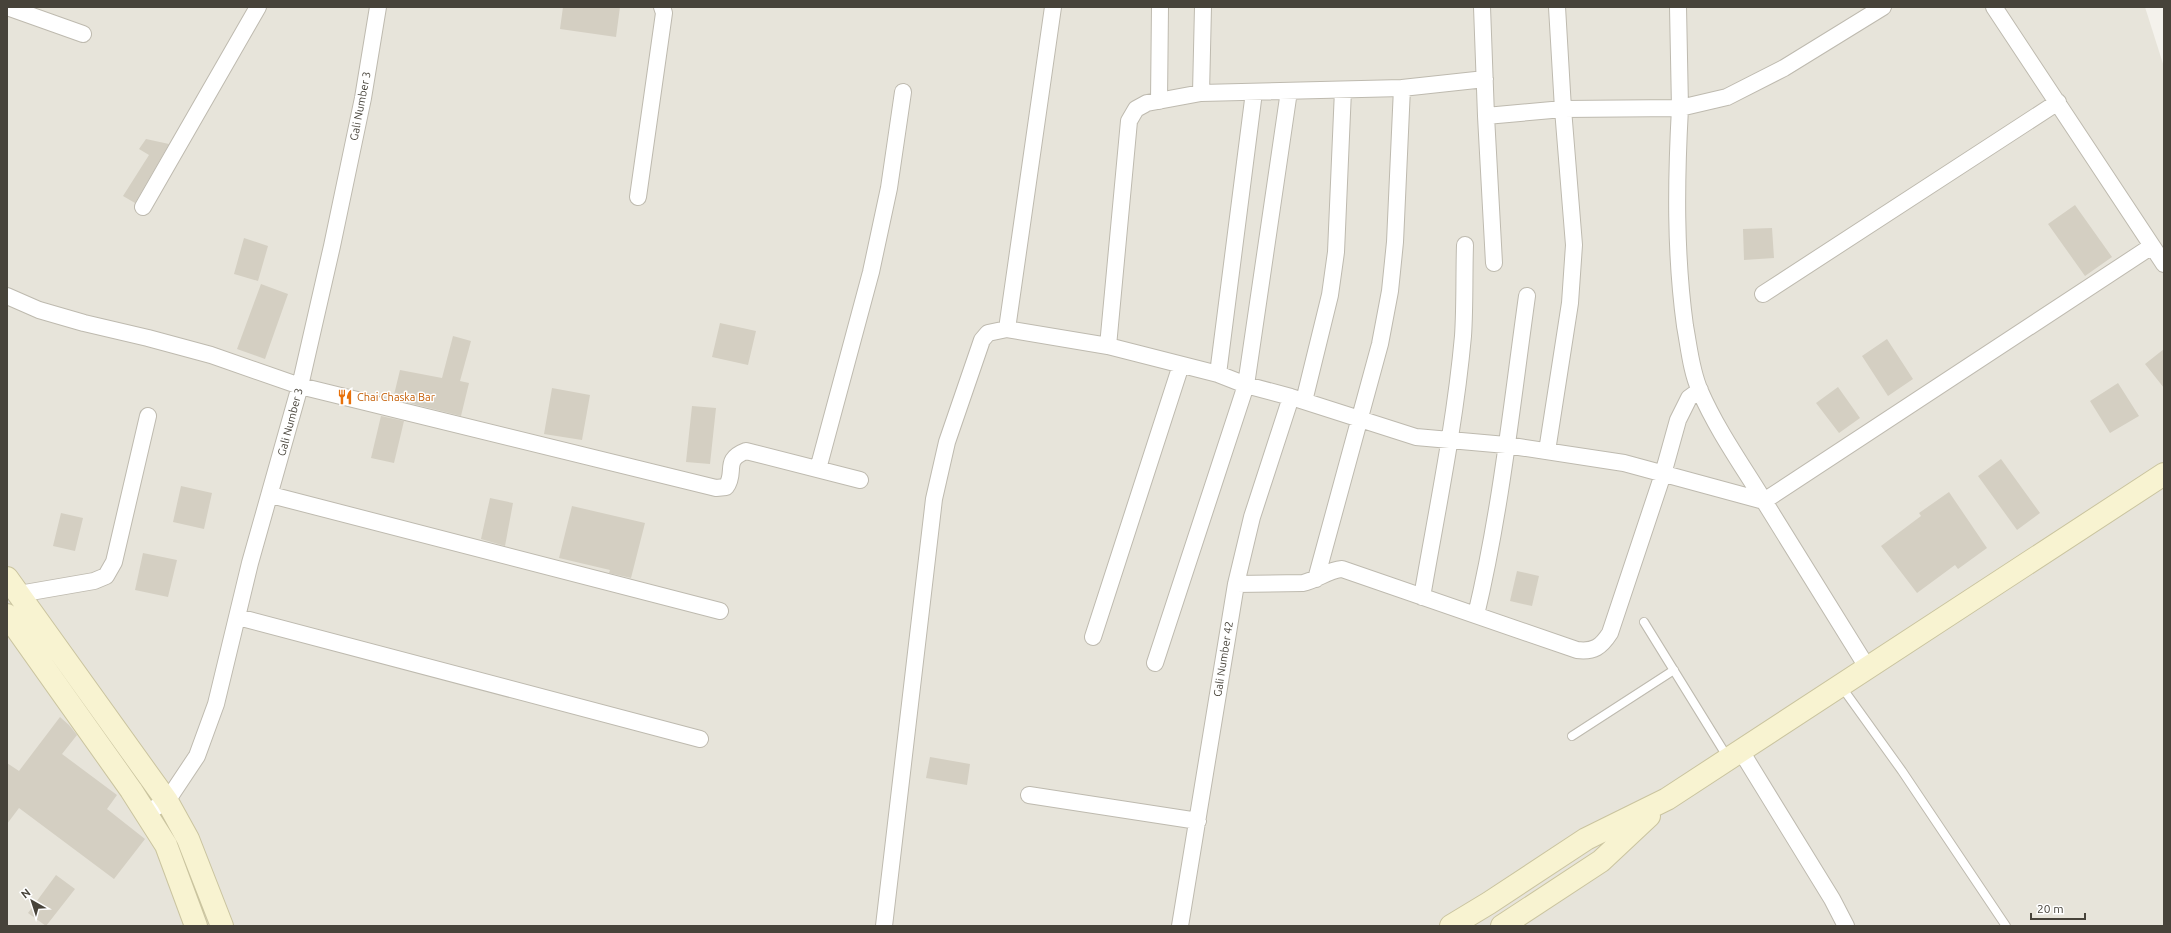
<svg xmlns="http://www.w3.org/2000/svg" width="2171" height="933" font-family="Ubuntu,sans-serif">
<rect width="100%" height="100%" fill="#f4f2ec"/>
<path fill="#e7e4da" d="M7 7H2145L2164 67V926H7Z"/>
<path fill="#d4cfc2" d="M563 7H620L616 37 560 29Z
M146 139 169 144 135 203 123 196 149 155 139 149Z
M2075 205 2112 257 2085 276 2048 224Z
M1772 228 1774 258 1744 260 1743 229Z
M244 238 268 246 258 281 234 274Z
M261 284 288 294 265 359 237 349Z
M720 323 756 331 748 365 712 357Z
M453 336 471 341 460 381 469 383 461 416 393 399 400 370 442 378Z
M1887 339 1913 379 1888 396 1862 356Z
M2164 349V388L2145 364Z
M2118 383 2139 416 2110 433 2090 401Z
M1838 387 1860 418 1839 433 1816 403Z
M552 388 590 395 582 440 544 434Z
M692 406 716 408 710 464 686 462Z
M381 416 404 421 394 463 371 458Z
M2001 459 2040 513 2017 530 1978 476Z
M181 486 212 493 204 529 173 522Z
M1949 492 1987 548 1958 569 1955 565 1917 593 1881 546 1921 516 1919 513Z
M490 498 513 503 505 546 481 539Z
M572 506 645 523 631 578 609 573 610 570 559 558Z
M61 513 83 518 75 551 53 546Z
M143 553 177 560 168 597 135 590Z
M1517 571 1539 576 1532 606 1510 601Z
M60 717 69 725 77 735 62 754 117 795 107 809 145 839 114 879 19 808 7 824V763L19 771Z
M930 757 970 764 967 785 926 778Z
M56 875 75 889 46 926 28 913Z"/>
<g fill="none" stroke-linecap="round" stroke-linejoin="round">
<defs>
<path id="lane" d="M1644 622 1728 758
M1841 686 1902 771 2006 926
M1572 736 1674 670"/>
<path id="street" d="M7 7 83 34
M1482 7 1486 116 1563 109 1574 245 1570 303 1547 451
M1557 7 1563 109 1680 108C1676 181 1675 253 1685 326 1689 347 1691 371 1700 391 1717 430 1742 465 1764 501
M1678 7 1680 108 1727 97 1784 68 1883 7
M1994 7 2164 264
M1201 93 1203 7
M1159 101 1160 7
M1486 116 1494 263
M638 197 664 13 662 7
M143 207 258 7
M1763 294 2058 102
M7 296 39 310 84 323 148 338 211 355 300 386 716 488 726 487C737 472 722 460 746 451L860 480
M1007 329 1053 7
M1108 346 1129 121 1136 109 1147 103 1201 93 1402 88
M1218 374 1254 92
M1304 401 1330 295 1336 252 1343 90
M818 469 871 272 889 188 903 92
M271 495 720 611
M1316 579 1380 344 1390 291 1395 242 1402 88 1485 79
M1236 584 1303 583C1317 580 1328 570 1342 569L1577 650C1594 652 1601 647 1610 633L1663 474 1678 420 1689 398 1700 390
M19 594 94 581 106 576 114 562 148 416
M1422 597C1437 510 1455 424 1463 336 1465 306 1464 275 1465 245
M1476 615C1501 510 1512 403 1527 296
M238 617 700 739
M1093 637 1181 365
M1155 663 1246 385 1289 91
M1867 667 1764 501 2152 246
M1741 751 1832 899 1846 926
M1029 795 1198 821
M146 813 167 801 197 756 216 704 250 563 300 386 332 246 363 98 378 7
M884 926 934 499 947 442 982 340 988 333 1007 329 1108 346 1218 374 1246 385 1291 397 1416 437 1506 445 1624 463 1764 501
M1180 926 1236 584 1252 517 1291 397"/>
<path id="secondary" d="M7 578 167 801 188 839 222 926
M7 615 131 790 166 845 196 926
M1451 926 1489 903 1586 839 1667 799 2164 474
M1502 926 1601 861 1649 816"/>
</defs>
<use href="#lane" stroke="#bebaaf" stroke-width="10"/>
<use href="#street" stroke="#bebaaf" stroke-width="18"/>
<use href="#secondary" stroke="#cac49f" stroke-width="24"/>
<use href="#lane" stroke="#fff" stroke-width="8"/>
<use href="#street" stroke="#fff" stroke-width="16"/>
<use href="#secondary" stroke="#f8f3d1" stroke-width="22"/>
</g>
<defs>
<symbol id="restaurant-bare" viewBox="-9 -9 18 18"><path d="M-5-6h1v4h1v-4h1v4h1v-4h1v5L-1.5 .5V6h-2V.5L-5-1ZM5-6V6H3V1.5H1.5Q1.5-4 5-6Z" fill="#e8710a" stroke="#fff" stroke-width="2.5" paint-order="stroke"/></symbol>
</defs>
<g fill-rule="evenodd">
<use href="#restaurant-bare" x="334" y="386" width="22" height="22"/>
</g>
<g text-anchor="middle" stroke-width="3" stroke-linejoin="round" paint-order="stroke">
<g font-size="11" fill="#47433a" stroke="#fff">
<text transform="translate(360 106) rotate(-79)" y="4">Gali Number 3</text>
<text transform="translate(290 422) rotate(-75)" y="4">Gali Number 3</text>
<text transform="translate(1223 659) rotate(-81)" y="4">Gali Number 42</text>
</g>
<g font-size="11" fill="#c56008" stroke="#fff" text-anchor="start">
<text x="357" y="401">Chai Chaska Bar</text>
</g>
</g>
<rect width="2171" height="933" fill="none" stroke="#47433a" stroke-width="16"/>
<g transform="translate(32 901) rotate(321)" stroke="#ffffff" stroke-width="3" paint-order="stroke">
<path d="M0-3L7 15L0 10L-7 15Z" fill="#47433a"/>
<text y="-6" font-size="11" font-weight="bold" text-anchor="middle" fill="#47433a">N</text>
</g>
<path d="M2031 913v6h54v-6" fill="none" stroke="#47433a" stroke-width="2"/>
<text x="2037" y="913" font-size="12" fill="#47433a" stroke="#ffffff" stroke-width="3" paint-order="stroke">20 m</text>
</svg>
